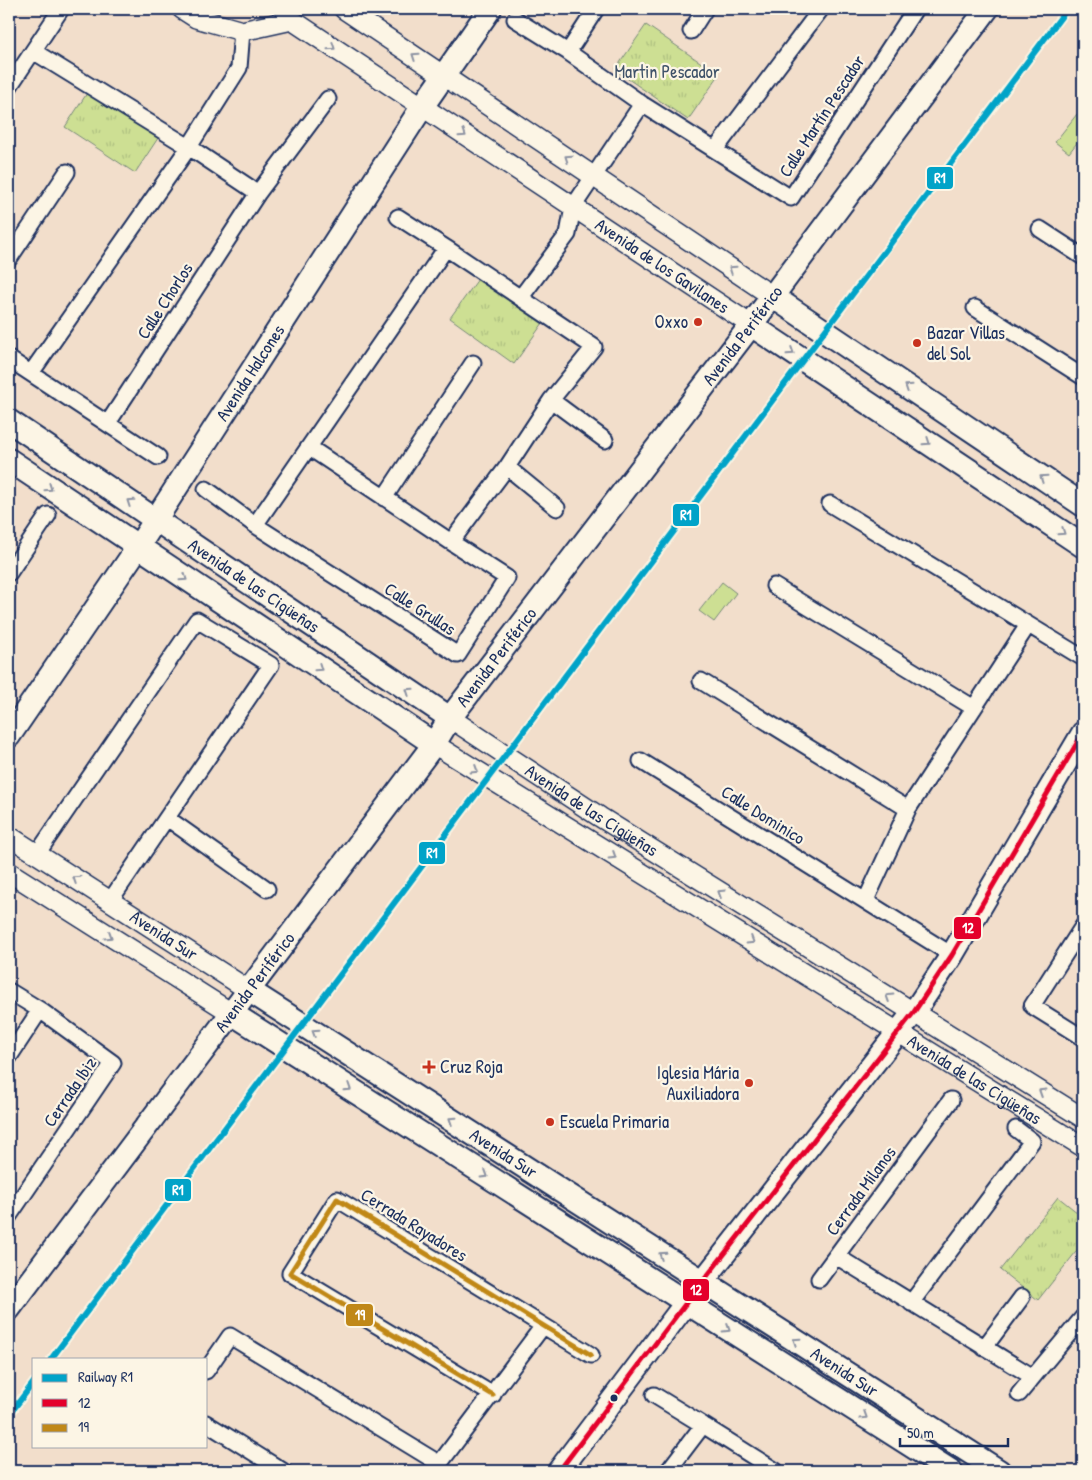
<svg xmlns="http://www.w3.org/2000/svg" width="1092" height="1480" font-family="'Patrick Hand',sans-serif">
<defs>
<pattern id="park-tufts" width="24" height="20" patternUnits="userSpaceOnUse" patternTransform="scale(1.25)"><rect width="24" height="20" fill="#cddf93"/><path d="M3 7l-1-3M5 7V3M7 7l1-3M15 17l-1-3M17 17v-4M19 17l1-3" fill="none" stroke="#afc081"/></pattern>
</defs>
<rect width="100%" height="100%" fill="#f2decb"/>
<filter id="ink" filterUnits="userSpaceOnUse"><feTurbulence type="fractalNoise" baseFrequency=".02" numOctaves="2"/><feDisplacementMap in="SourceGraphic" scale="10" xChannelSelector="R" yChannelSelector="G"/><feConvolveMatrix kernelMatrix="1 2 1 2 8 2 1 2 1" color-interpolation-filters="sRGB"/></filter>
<g filter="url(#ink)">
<path fill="url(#park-tufts)" stroke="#748778" d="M646 25 719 75 688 120 615 70Z
M93 84 164 129 135 173 65 127Z
M481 275 545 320 514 364 450 318Z
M1058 1197 1083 1217V1243L1038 1300 1000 1270Z"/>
<path fill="#cddf93" stroke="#748778" d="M1077 114 1083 118V135L1069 153 1055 142Z
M722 582 736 593 714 622 699 611Z"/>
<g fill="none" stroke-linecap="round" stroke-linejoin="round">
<defs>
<path id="minor" d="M596 9 568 52 642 104 791 198 915 9
M515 19 568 52
M691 31 705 9
M33 51 189 147 258 193
M9 87 61 9
M715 150 821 9
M398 217 446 248
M1040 229 1083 257
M446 248 594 347 551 400 507 467 451 542 507 578 458 655 255 525Z
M9 259 67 172
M521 297 568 234 573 207 642 104
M975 308 1083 377
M9 359 158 457
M31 373 189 147 239 68 242 31
M551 400 605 440
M108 423 258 193 328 99
M310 448 451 542
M507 467 557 508
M206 489 255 525
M384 498 473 363
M830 504 1083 658
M9 573 48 515
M774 586 974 708
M701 681 908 809
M641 761 952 955
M167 818 267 889
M37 854 197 620 271 665 110 901
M866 900 908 809 1028 625
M1083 926 1032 1006 1083 1038
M9 991 40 1010 113 1063 9 1216
M9 1057 40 1010
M951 1100 836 1256 1033 1377 1083 1317
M819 1279 836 1256
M911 1303 1032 1141 1016 1129
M984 1348 1022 1297
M206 1371 230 1336 440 1464
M1019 1394 1033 1377
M493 1395 290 1273 337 1199 591 1355
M654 1395 703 1425
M206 1423 283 1471
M434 1471 543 1326
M668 1471 703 1425 776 1471"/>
<g id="tertiary">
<path id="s1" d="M182 9 196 18 242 31 292 20 751 325"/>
<path d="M344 9 772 296"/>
<path id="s2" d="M450 718 600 817 1083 1118"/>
<path id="s3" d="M434 744 1083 1147"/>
<path id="s4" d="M9 836 250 991"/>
<path d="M9 872 233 1014"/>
</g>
<g id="secondary">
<path d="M772 296 1083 505"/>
<path d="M751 325 1083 546"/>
<path id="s5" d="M9 421 450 718"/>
<path d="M9 460 434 744"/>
<path id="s6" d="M9 736 138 547 422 107 490 9"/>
<path id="s7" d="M250 991 999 1471"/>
<path d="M233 1014 951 1471"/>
<path d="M703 1281 914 1012 952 955 1083 733"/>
<path id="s8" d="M9 1309 434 744 450 718 751 325 987 9"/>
<path d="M559 1471 686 1303"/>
</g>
</defs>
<use href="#minor" stroke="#1b2f5e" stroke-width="19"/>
<use href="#tertiary" stroke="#1b2f5e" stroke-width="22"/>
<use href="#secondary" stroke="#1b2f5e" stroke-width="26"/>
<use href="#minor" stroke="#fcf5e5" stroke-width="15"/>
<use href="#tertiary" stroke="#fcf5e5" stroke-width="19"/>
<use href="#secondary" stroke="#fcf5e5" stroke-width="22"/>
<defs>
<path id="bus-1" d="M559 1471 686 1303 914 1012 952 955 1083 733"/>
<path id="bus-2" d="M493 1395 290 1273 337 1199 591 1355"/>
</defs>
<use href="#bus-1" stroke="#fcf5e5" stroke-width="9"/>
<use href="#bus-2" stroke="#fcf5e5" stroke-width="9"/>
<use href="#bus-1" stroke="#e4002b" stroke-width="5"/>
<use href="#bus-2" stroke="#c08818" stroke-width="5"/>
<defs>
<path id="rail-1" d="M51 1359 1067 9
M9 1415 34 1382"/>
</defs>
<use href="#rail-1" stroke="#fcf5e5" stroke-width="10"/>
<use href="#rail-1" stroke="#01a3c8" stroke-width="6"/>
</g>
<defs><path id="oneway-chevron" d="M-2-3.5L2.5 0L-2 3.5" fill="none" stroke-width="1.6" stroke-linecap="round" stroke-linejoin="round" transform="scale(1.25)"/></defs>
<g stroke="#8c92a2">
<use href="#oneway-chevron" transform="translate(332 47) rotate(34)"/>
<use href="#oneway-chevron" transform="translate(415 56) rotate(-146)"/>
<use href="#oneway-chevron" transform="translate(463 134) rotate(34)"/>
<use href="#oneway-chevron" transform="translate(568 158) rotate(-146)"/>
<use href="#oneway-chevron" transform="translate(732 269) rotate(-146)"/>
<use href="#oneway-chevron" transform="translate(791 352) rotate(33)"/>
<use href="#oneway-chevron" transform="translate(908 387) rotate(-146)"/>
<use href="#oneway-chevron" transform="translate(927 442) rotate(34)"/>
<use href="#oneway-chevron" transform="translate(1043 478) rotate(-146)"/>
<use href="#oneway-chevron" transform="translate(49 488) rotate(34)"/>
<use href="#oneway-chevron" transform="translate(130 502) rotate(-146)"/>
<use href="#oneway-chevron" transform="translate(1062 532) rotate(34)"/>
<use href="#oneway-chevron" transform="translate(184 578) rotate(34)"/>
<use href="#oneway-chevron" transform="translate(319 668) rotate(34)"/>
<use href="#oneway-chevron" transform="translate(409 691) rotate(-146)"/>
<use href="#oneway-chevron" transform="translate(475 770) rotate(32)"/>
<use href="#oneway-chevron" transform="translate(613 856) rotate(32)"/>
<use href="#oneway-chevron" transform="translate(76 879) rotate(-147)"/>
<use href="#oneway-chevron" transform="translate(721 893) rotate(-148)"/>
<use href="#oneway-chevron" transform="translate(109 936) rotate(32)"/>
<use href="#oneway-chevron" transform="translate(751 941) rotate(32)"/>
<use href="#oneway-chevron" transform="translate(889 997) rotate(-148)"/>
<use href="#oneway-chevron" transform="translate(315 1032) rotate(-147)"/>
<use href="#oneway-chevron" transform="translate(348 1088) rotate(33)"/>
<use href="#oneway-chevron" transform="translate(1042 1092) rotate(-148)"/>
<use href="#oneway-chevron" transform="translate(452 1120) rotate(-147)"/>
<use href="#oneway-chevron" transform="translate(485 1175) rotate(32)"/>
<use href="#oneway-chevron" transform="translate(662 1255) rotate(-147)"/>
<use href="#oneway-chevron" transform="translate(727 1329) rotate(32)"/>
<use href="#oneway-chevron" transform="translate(796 1341) rotate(-147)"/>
<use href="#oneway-chevron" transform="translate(864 1416) rotate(32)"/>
</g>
</g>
<g fill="#c8321e" stroke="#fcf5e5" stroke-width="2">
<circle cx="698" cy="322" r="5"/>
<circle cx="917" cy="343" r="5"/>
<path d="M426.5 1059.5h5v5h5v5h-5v5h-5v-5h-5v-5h5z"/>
<circle cx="749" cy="1083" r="5"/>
<circle cx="550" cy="1122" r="5"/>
</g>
<circle fill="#1b2f5e" stroke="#fcf5e5" stroke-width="2" cx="614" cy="1398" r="4.5"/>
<g text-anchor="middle" stroke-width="4.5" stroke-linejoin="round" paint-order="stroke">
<g font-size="18" fill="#3f5269" stroke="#fcf5e5">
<text x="667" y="78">Martin Pescador</text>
</g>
<g font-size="18" fill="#1b2f5e" stroke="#fcf5e5">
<text transform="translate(822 116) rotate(-57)" y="6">Calle Martín Pescador</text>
<text dy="6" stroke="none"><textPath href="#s1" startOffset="560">Avenida de los Gavilanes</textPath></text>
<text transform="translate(165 301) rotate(-57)" y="6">Calle Chorlos</text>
<text dy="6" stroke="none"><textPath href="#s8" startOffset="1219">Avenida Periférico</textPath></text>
<text dy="6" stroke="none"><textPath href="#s6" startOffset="436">Avenida Halcones</textPath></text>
<text dy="6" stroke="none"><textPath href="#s5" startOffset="295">Avenida de las Cigüeñas</textPath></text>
<text transform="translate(420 609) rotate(33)" y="6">Calle Grullas</text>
<text dy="6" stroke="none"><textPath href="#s8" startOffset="814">Avenida Periférico</textPath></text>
<text dy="6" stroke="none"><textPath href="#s2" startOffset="169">Avenida de las Cigüeñas</textPath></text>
<text transform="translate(763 815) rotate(32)" y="6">Calle Dominico</text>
<text dy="6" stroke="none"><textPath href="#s4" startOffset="184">Avenida Sur</textPath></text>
<text dy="6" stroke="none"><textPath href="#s8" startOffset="409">Avenida Periférico</textPath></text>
<text dy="6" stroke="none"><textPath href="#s3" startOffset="636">Avenida de las Cigüeñas</textPath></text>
<text transform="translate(70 1092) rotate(-56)" y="6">Cerrada Ibiz</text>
<text dy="6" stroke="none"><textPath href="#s7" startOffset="301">Avenida Sur</textPath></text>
<text transform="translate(861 1191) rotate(-54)" y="6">Cerrada Milanos</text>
<text transform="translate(414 1225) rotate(32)" y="6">Cerrada Rayadores</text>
<text dy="6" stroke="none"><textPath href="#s7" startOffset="706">Avenida Sur</textPath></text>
</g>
<g font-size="18" fill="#1b2f5e" stroke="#fcf5e5" text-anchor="start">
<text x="688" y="328" text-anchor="end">Oxxo</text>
<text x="927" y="339">Bazar Villas<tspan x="927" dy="21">del Sol</tspan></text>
<text x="440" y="1073">Cruz Roja</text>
<text x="739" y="1079" text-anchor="end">Iglesia Mária<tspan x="739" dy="21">Auxiliadora</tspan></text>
<text x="560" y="1128">Escuela Primaria</text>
</g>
</g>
<g stroke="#fcf5e5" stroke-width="2">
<rect x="926" y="166" width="28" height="24" rx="5" fill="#01a3c8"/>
<rect x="672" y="503" width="28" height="24" rx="5" fill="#01a3c8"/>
<rect x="418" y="841" width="28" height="24" rx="5" fill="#01a3c8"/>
<rect x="953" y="916" width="29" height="24" rx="5" fill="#e4002b"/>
<rect x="164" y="1178" width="28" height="24" rx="5" fill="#01a3c8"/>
<rect x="682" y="1278" width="28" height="24" rx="5" fill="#e4002b"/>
<rect x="345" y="1303" width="29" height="24" rx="5" fill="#c08818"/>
</g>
<g font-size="14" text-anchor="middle" font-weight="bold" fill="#fff">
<text x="940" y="183">R1</text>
<text x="686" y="520">R1</text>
<text x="432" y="858">R1</text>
<text x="968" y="933">12</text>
<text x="178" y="1195">R1</text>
<text x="696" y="1295">12</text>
<text x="360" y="1320">19</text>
</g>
<rect width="1092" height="1480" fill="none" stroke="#fcf5e5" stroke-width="30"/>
<rect x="15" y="15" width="1062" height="1450" fill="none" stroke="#1b2f5e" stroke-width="2" filter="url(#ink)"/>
<rect x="32" y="1358" width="175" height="90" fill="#fcf5e5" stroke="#a2a6af"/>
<rect x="42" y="1374" width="25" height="8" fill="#01a3c8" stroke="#a2a6af"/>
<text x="78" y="1382" font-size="15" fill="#1b2f5e">Railway R1</text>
<rect x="42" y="1399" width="25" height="8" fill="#e4002b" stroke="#a2a6af"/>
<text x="78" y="1408" font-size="15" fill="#1b2f5e">12</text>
<rect x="42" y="1424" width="25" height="8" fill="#c08818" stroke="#a2a6af"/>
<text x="78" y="1432" font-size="15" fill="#1b2f5e">19</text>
<path d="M900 1438v8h108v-8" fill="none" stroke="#1b2f5e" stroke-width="2.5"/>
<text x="907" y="1438" font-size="15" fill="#1b2f5e" stroke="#fcf5e5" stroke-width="4" paint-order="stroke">50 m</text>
</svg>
